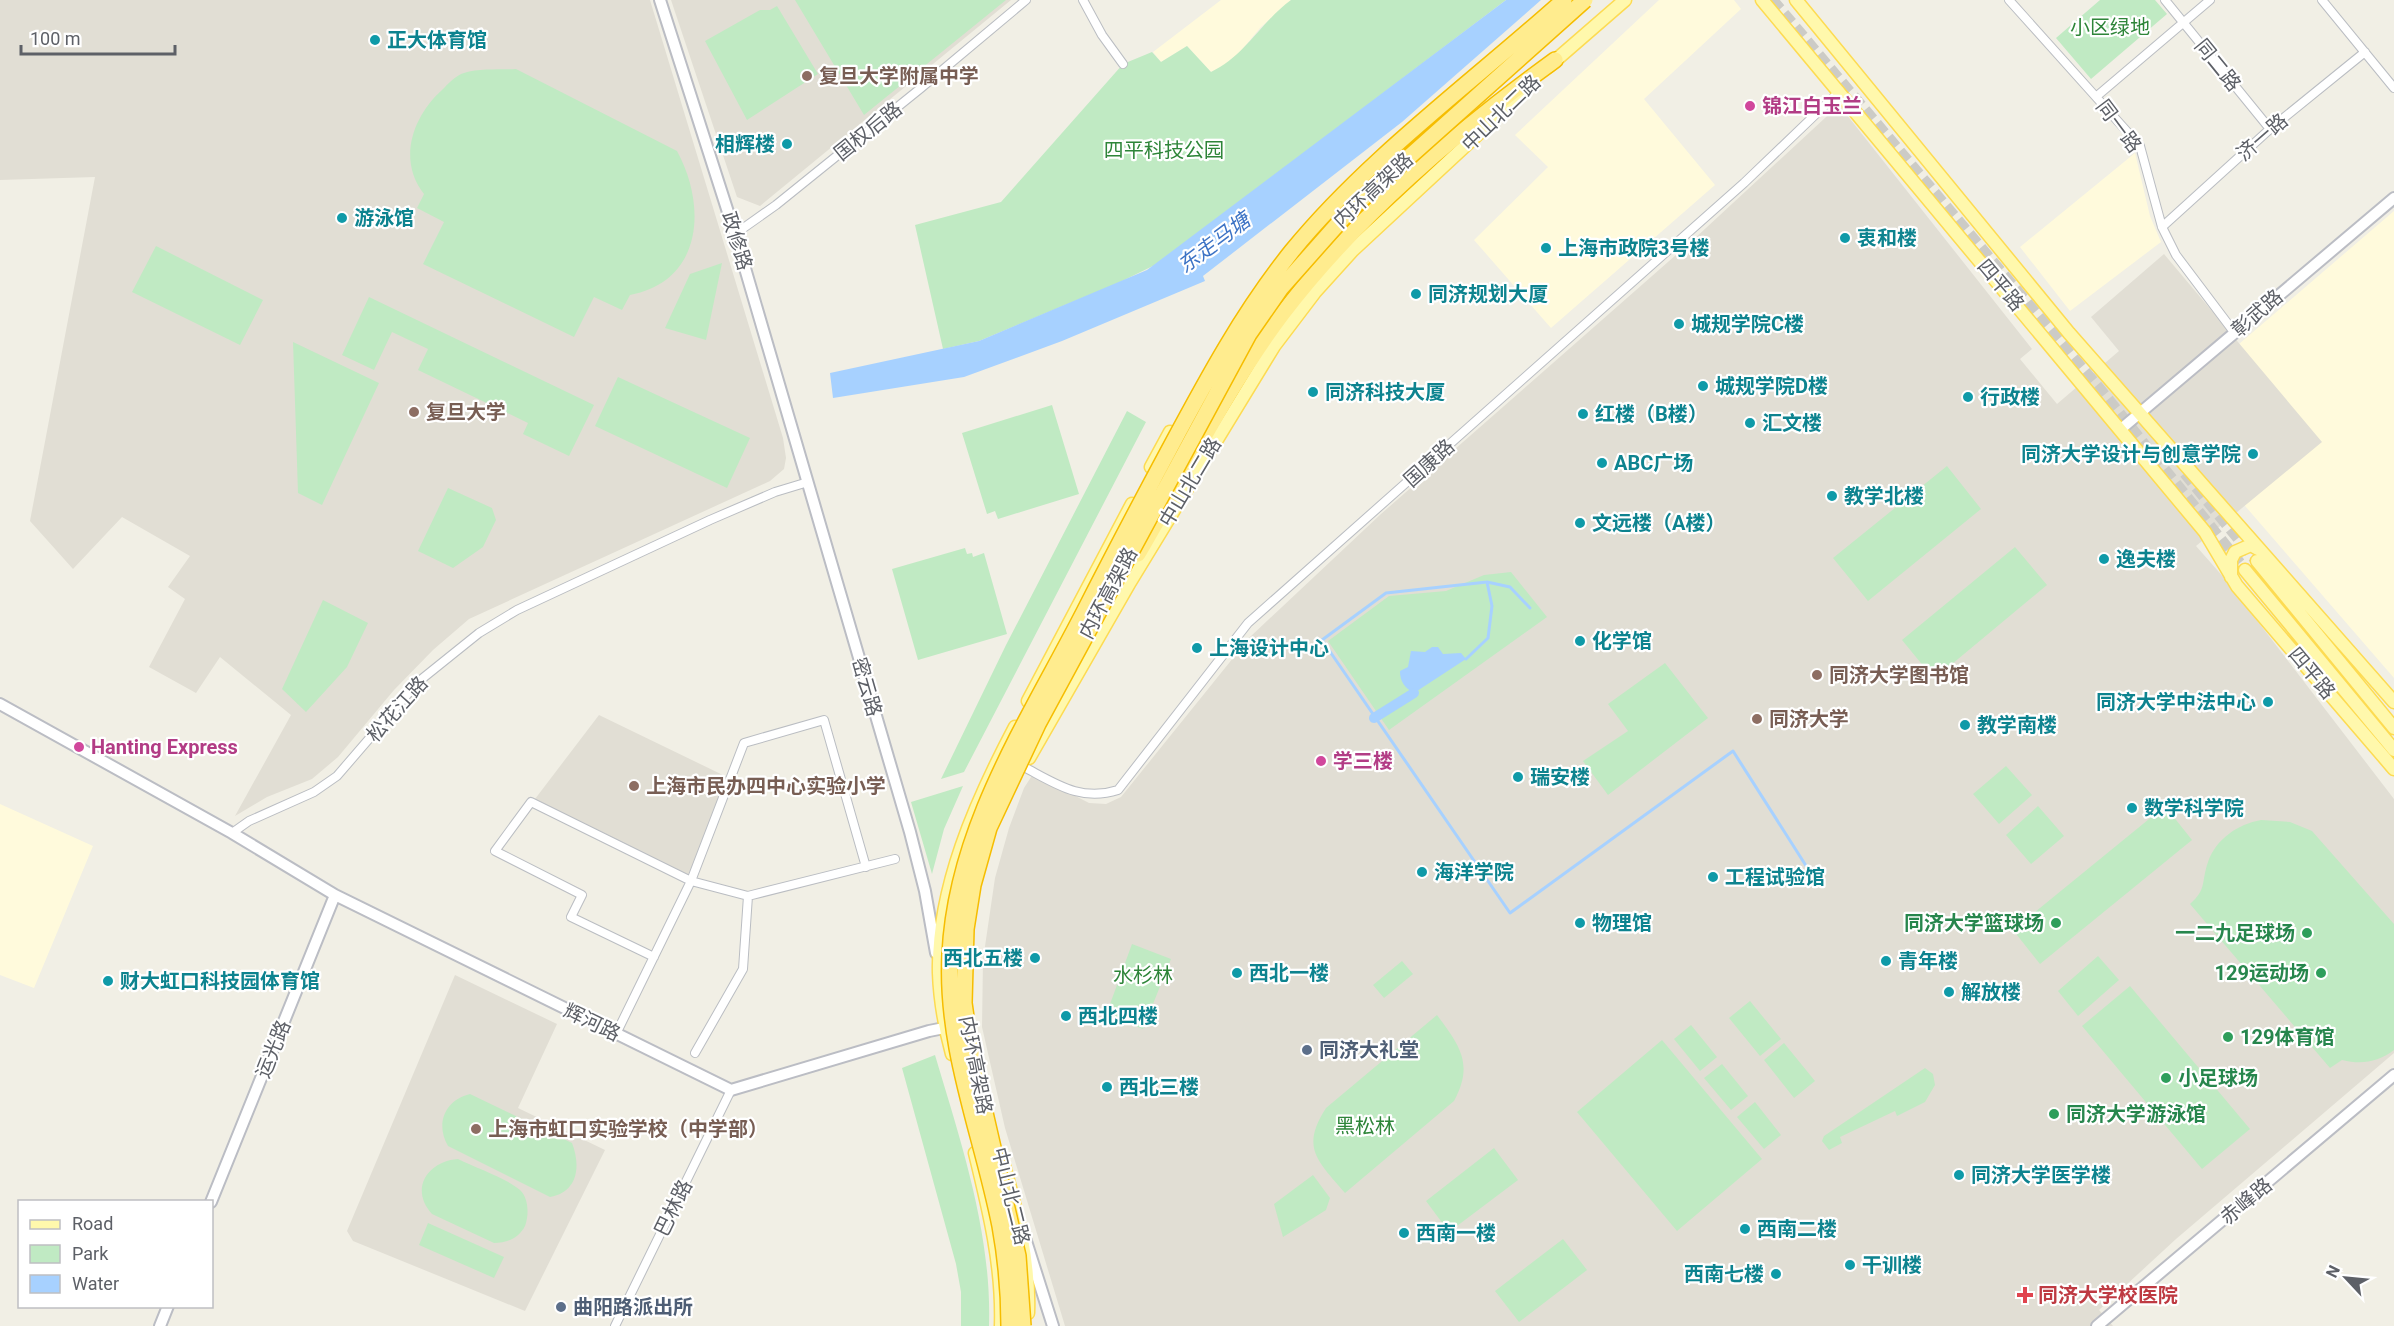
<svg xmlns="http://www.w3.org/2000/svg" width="2394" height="1326" font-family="Roboto,'Noto Sans SC',sans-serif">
<rect width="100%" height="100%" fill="#f1efe5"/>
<path fill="#fffadc" d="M1221 0H1291L1260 28 1240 52 1223 67 1211 72 1187 46 1161 62 1153 52Z
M1659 0H1734L1741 9 1644 99 1715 185 1551 328 1474 240 1548 167 1515 135Z
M2135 153 2150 216 2161 242 2070 311 2020 247Z
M2394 211V678L2162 410Z
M0 804 93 846 34 988 0 975Z"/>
<path fill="#e1ded4" d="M0 0H650L783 438 786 458 784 469 770 481 469 619 433 650 394 690 338 757 312 779 267 797 235 816 291 715 220 657 196 693 149 667 185 599 168 587 190 556 122 517 73 569 30 521 95 177 0 180Z
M671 0H1011L760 206 737 197Z
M1839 105 2032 349 2020 359 2057 404 2119 351 2091 317 2164 254 2322 442 2196 546 2226 580 2394 799V1053L2176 1239 2099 1310 2113 1326H1065L1005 1128 982 1027 983 960 995 878 1009 828 1024 788 1033 774 1089 803 1106 804 1121 797 1250 637 1381 514 1693 240Z
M599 715 727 777 713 819 688 875 535 799Z
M455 975 557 1024 518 1108 605 1150 525 1311 353 1241 347 1231Z"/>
<path fill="#c0eac3" d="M795 0H1006L864 115Z
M1291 0H1506L1159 263 1118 283 979 341 943 349 915 225 1001 202 1123 64 1152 52 1161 62 1187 46 1211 72C1244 57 1262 21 1291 0Z
M2100 0H2155L2167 14 2091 79 2056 38Z
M777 6 818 74 747 120 705 41 760 10H770Z
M516 69 677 151C707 206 703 281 630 295L622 310 594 297 574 337 423 264 444 222 417 208 424 194C397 160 413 116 442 90 448 84 456 75 464 73 479 68 500 70 516 69Z
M156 246 263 300 240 345 132 292Z
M722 263 706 340 665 328 690 274Z
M369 297 594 405 569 456 523 434 528 423 418 370 428 349 392 332 374 370 342 355Z
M293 342 379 383 322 505 298 493Z
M618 377 750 438 727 488 595 426Z
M1052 405 1079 494 998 519 995 511 987 514 962 433Z
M1127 411 1146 422 964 772 941 779 1006 645Z
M1947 466 1981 509 1868 601 1833 558Z
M448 488 492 508 496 520 483 547 453 568 418 551Z
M2015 547 2047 585 1934 679 1902 640Z
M965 548 967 554 972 553 973 557 984 553 1007 634 918 660 892 569Z
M1511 572 1547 617 1389 730 1328 641 1389 596 1446 591 1484 575Z
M323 600 368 623 347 667 306 712 282 689Z
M1665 663 1708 718 1608 795 1583 761 1628 731 1608 704Z
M2006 766 2032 795 1999 824 1973 794Z
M963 786 944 829 932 874 911 802Z
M2038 806 2064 836 2031 864 2006 835Z
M2165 806 2192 840 2040 964 2013 930Z
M2261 820 2290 822 2312 831 2394 924V1050C2378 1062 2362 1065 2342 1060L2330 1068 2190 904C2207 889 2201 882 2208 862 2216 839 2238 824 2261 820Z
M1132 944 1171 959 1143 1029 1106 1015Z
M2098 956 2119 980 2078 1016 2058 991Z
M1402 961 1413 974 1384 998 1373 985Z
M2130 986 2250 1129 2202 1169 2082 1026Z
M1750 1001 1781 1039 1760 1056 1729 1018Z
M1437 1015C1460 1046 1474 1064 1454 1101L1345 1193C1318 1161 1300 1148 1326 1108Z
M1691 1025 1717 1057 1700 1071 1674 1039Z
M1662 1040 1762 1159 1677 1231 1577 1112Z
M1784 1043 1815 1081 1794 1098 1764 1060Z
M935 1055C961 1142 992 1234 989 1326H961V1292L956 1264 902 1068Z
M1722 1064 1748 1096 1731 1110 1704 1078Z
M1925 1068 1933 1074 1935 1085 1925 1102 1897 1116 1895 1111 1840 1137 1842 1143 1829 1150 1822 1141 1824 1136Z
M470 1094 572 1143C581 1166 578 1192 550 1197L448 1146C435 1124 445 1100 470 1094Z
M1755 1102 1781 1135 1764 1149 1737 1117Z
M1494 1148 1518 1180 1449 1232 1426 1201Z
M458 1159C476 1168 506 1178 520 1190 529 1198 529 1216 525 1226 519 1238 507 1243 494 1243L432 1214C409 1189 428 1161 458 1159Z
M1313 1175 1330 1198 1326 1210 1283 1237 1274 1204Z
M428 1223 504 1257 494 1278 419 1245Z
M1563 1239 1587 1270 1519 1322 1495 1291Z"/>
<path fill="#a7d1ff" d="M1506 0H1541L1402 122 1203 276 1205 281 1062 341 964 377 833 398 830 373 979 341 1147 270Z
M1432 647H1438L1443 654 1461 653 1466 659 1414 693C1405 688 1400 682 1400 671L1408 667 1411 651 1425 652Z"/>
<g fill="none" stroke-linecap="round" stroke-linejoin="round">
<path stroke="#a7d1ff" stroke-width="3" d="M1530 608 1510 587 1487 582 1386 593 1322 640 1510 913 1733 751 1817 883
M1466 659 1488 638 1492 606 1487 582"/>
<path stroke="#a7d1ff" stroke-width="10" d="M1374 718 1414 693"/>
<path stroke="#cccbc6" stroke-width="12" stroke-dasharray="12 6" stroke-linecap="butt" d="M1772 0 2101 391 2245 570
M2185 473 2257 561"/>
<defs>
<path id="street" d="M1083 0 1102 35 1123 64
M2009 0 2140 146 2162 227 2176 255 2234 332
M2165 0 2270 129
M2322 0 2394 88
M2097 96 2210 0
M2162 227 2270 129 2365 52
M735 234 776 205 921 88 1026 0
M1024 767C1056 784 1081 802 1118 790L1248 623 1744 183 1840 91
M232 833 249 821 314 792 337 776 418 682 479 633 517 610 710 520 775 492 808 482
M654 957 571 917 582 895 495 851 531 802 691 881 744 743 824 720 866 867
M616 1034 691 881 748 896 895 859
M695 1053 743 969 748 896
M615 1326 731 1090"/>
<path id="secondary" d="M660 0 735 234 910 832 925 891 936 953
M2121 429 2394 198
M0 704 232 833 335 895 731 1090 929 1031 954 1026
M211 1202 335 895
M1026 1241 1053 1326
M160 1326 168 1306
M2097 1326 2394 1075"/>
<path id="primary" d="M1762 0 2205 532 2237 586 2394 769
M1796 0 2069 333 2394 702
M1549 66 1625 0
M1305 246 1338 215
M1151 467 1170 432
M2257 561 2394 728
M2245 570 2394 750
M2231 577V560L2235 552 2251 545 2258 549
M1028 701 1132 504
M1029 758 1130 582 1274 346 1315 292 1353 250 1531 85
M952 1054C945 1028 940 1001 939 973 937 888 976 801 1015 727
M975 1153C989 1210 1003 1267 1001 1326
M1003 1162C1017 1212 1030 1260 1028 1313"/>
<path id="highway" d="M1138 554C1185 474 1227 387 1283 313 1358 215 1456 132 1555 60"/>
</defs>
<use href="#street" stroke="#babdc2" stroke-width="10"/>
<use href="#secondary" stroke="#bbbdc4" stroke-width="14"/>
<use href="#primary" stroke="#fddb52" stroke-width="15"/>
<use href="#highway" stroke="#f6bd00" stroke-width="18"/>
<use href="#street" stroke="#fff" stroke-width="8"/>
<use href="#secondary" stroke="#fff" stroke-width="10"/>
<use href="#primary" stroke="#fff8ac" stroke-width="12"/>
<use href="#highway" stroke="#ffec8e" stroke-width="15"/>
<defs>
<path id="highway-bridge" d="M1009 1326C1009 1292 1006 1259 1000 1226 982 1134 945 1049 950 954 956 828 1028 721 1084 612 1112 557 1141 502 1170 448 1207 379 1243 312 1292 251 1368 158 1474 81 1564 0
M1023 1326 1018 1256 971 1052 964 1003 966 929 973 885 989 828 1038 724 1249 334 1281 288 1352 208 1585 0"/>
</defs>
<use href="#highway-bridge" stroke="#f6bd00" stroke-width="18" stroke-linecap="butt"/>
<use href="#highway-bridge" stroke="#ffec8e" stroke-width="15"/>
</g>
<g fill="#0f9aa8" stroke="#fff" stroke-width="2">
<circle cx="375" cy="40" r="6"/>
<circle cx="787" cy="144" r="6"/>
<circle cx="342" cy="218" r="6"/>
<circle cx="1845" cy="238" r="6"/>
<circle cx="1546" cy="248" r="6"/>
<circle cx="1416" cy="294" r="6"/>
<circle cx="1679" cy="324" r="6"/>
<circle cx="1703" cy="386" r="6"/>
<circle cx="1313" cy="392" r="6"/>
<circle cx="1968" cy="397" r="6"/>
<circle cx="1583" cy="414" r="6"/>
<circle cx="1750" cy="423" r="6"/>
<circle cx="2253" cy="454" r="6"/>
<circle cx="1602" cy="463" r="6"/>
<circle cx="1832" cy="496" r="6"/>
<circle cx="1580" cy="523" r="6"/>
<circle cx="2104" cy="559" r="6"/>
<circle cx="1580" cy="641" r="6"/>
<circle cx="1197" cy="648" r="6"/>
<circle cx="2268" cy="702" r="6"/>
<circle cx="1965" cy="725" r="6"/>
<circle cx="1518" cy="777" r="6"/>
<circle cx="2132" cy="808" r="6"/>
<circle cx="1422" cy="872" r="6"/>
<circle cx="1713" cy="877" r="6"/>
<circle cx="1580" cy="923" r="6"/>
<circle cx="1035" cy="958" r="6"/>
<circle cx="1886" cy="961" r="6"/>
<circle cx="1237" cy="973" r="6"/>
<circle cx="108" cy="981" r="6"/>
<circle cx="1949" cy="992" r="6"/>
<circle cx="1066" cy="1016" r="6"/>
<circle cx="1107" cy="1087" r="6"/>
<circle cx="1959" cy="1175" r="6"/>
<circle cx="1745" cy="1229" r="6"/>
<circle cx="1404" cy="1233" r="6"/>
<circle cx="1850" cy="1265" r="6"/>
<circle cx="1776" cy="1274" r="6"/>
</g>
<g fill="#8d6e63" stroke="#fff" stroke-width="2">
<circle cx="807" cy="76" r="6"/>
<circle cx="414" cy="412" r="6"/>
<circle cx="1817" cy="675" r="6"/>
<circle cx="1757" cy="719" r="6"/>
<circle cx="634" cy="786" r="6"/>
<circle cx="476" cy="1129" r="6"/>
</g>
<g fill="#d1479c" stroke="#fff" stroke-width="2">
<circle cx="1750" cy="106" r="6"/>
<circle cx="79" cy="747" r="6"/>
<circle cx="1321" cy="761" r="6"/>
</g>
<g fill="#2e9e5b" stroke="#fff" stroke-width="2">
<circle cx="2056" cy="923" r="6"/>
<circle cx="2307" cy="933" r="6"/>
<circle cx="2321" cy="973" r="6"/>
<circle cx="2228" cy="1037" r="6"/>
<circle cx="2166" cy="1078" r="6"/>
<circle cx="2054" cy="1114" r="6"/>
</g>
<g fill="#5c6f8a" stroke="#fff" stroke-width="2">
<circle cx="1307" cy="1050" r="6"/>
<circle cx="561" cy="1307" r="6"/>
</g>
<path fill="#e0444e" stroke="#fff" stroke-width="2" d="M2022 1286h6v6h6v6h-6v6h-6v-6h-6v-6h6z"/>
<g text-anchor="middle" stroke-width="4.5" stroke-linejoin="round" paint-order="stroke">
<g font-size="20" fill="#2e8539" stroke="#fff">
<text x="2110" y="34">小区绿地</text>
<text x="1164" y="157">四平科技公园</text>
<text x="1143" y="982">水杉林</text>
<text x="1365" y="1133">黑松林</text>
</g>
<g font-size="20" font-weight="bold" fill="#0d838f" stroke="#fff" text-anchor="start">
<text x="387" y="47">正大体育馆</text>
<text x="775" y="151" text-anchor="end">相辉楼</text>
<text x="354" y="225">游泳馆</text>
<text x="1857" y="245">衷和楼</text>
<text x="1558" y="255">上海市政院3号楼</text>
<text x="1428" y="301">同济规划大厦</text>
<text x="1691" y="331">城规学院C楼</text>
<text x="1715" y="393">城规学院D楼</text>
<text x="1325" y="399">同济科技大厦</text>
<text x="1980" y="404">行政楼</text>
<text x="1595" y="421">红楼（B楼）</text>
<text x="1762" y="430">汇文楼</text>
<text x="2241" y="461" text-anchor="end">同济大学设计与创意学院</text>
<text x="1614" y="470">ABC广场</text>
<text x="1844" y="503">教学北楼</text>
<text x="1592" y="530">文远楼（A楼）</text>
<text x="2116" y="566">逸夫楼</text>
<text x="1592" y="648">化学馆</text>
<text x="1209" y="655">上海设计中心</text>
<text x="2256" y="709" text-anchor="end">同济大学中法中心</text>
<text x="1977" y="732">教学南楼</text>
<text x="1530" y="784">瑞安楼</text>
<text x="2144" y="815">数学科学院</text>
<text x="1434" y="879">海洋学院</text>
<text x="1725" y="884">工程试验馆</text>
<text x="1592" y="930">物理馆</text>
<text x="1023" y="965" text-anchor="end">西北五楼</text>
<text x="1898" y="968">青年楼</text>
<text x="1249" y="980">西北一楼</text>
<text x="120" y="988">财大虹口科技园体育馆</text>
<text x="1961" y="999">解放楼</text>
<text x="1078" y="1023">西北四楼</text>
<text x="1119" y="1094">西北三楼</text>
<text x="1971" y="1182">同济大学医学楼</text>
<text x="1757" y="1236">西南二楼</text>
<text x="1416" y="1240">西南一楼</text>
<text x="1862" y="1272">干训楼</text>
<text x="1764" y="1281" text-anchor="end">西南七楼</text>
</g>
<g font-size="20" fill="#5d6067" stroke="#fff">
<text transform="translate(2218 65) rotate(51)" y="7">同二路</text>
<text transform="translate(1501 113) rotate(-44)" y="7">中山北二路</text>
<text transform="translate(2119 126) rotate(53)" y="7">同一路</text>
<text transform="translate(868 131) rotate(-39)" y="7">国权后路</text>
<text transform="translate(2262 137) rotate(-41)" y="7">济一路</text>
<text transform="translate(1373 190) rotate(-43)" y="7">内环高架路</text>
<text transform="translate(737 241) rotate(73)" y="7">政修路</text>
<text transform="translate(2001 285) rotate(50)" y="7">四平路</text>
<text transform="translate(2257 313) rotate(-41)" y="7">彰武路</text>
<text transform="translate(1429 463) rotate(-42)" y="7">国康路</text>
<text transform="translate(1190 482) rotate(-59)" y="7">中山北二路</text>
<text transform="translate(1108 593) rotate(-62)" y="7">内环高架路</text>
<text transform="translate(2312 673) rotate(50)" y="7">四平路</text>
<text transform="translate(867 687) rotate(74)" y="7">密云路</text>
<text transform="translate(397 709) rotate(-48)" y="7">松花江路</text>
<text transform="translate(592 1022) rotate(26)" y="7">辉河路</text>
<text transform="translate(273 1049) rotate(-68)" y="7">运光路</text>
<text transform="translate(976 1065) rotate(79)" y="7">内环高架路</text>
<text transform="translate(1011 1196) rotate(76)" y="7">中山北二路</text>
<text transform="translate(2246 1201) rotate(-40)" y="7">赤峰路</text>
<text transform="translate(673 1208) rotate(-64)" y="7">巴林路</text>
</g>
<g font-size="20" font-weight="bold" fill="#785e54" stroke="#fff" text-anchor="start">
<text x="819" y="83">复旦大学附属中学</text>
<text x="426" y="419">复旦大学</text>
<text x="1829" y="682">同济大学图书馆</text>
<text x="1769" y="726">同济大学</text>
<text x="646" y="793">上海市民办四中心实验小学</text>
<text x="488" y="1136">上海市虹口实验学校（中学部）</text>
</g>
<g font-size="20" font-weight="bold" fill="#b23c85" stroke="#fff" text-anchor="start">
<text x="1762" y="113">锦江白玉兰</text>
<text x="91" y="754">Hanting Express</text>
<text x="1333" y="768">学三楼</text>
</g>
<g font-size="20" font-weight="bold" fill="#27864d" stroke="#fff" text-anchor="end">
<text x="2044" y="930">同济大学篮球场</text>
<text x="2295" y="940">一二九足球场</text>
<text x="2309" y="980">129运动场</text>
<text x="2240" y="1044" text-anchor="start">129体育馆</text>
<text x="2178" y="1085" text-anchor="start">小足球场</text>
<text x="2066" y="1121" text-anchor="start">同济大学游泳馆</text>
</g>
<g font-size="20" font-weight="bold" fill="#4e5e75" stroke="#fff" text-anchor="start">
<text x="1319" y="1057">同济大礼堂</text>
<text x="573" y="1314">曲阳路派出所</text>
</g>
<g font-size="20" font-weight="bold" fill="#be3a42" stroke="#fff" text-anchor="start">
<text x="2038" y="1302">同济大学校医院</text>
</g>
<g font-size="21" font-style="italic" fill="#3c73c5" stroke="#fff">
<text transform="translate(1214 243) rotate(-37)" y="7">东走马塘</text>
</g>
</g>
<rect x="18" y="1200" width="195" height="108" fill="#ffffff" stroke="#bebfc2" stroke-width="1.5"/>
<rect x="30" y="1220" width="30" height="9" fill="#fff8ac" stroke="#bebfc2" stroke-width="1.5"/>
<text x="72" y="1230" font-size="18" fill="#5d6067">Road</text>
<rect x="30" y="1245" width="30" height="18" fill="#c0eac3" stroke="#bebfc2" stroke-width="1.5"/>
<text x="72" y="1260" font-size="18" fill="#5d6067">Park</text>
<rect x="30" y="1275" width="30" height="18" fill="#a7d1ff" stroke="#bebfc2" stroke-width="1.5"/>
<text x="72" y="1290" font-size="18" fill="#5d6067">Water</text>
<g transform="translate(2346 1278) rotate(296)" stroke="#ffffff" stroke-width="4.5" paint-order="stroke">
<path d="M0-4.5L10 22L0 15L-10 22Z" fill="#5d6067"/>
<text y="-9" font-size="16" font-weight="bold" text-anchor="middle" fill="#5d6067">N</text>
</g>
<path d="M21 45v9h154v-9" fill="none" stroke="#5d6067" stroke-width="3"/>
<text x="30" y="45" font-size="18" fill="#5d6067" stroke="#ffffff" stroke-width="4.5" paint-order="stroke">100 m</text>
</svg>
